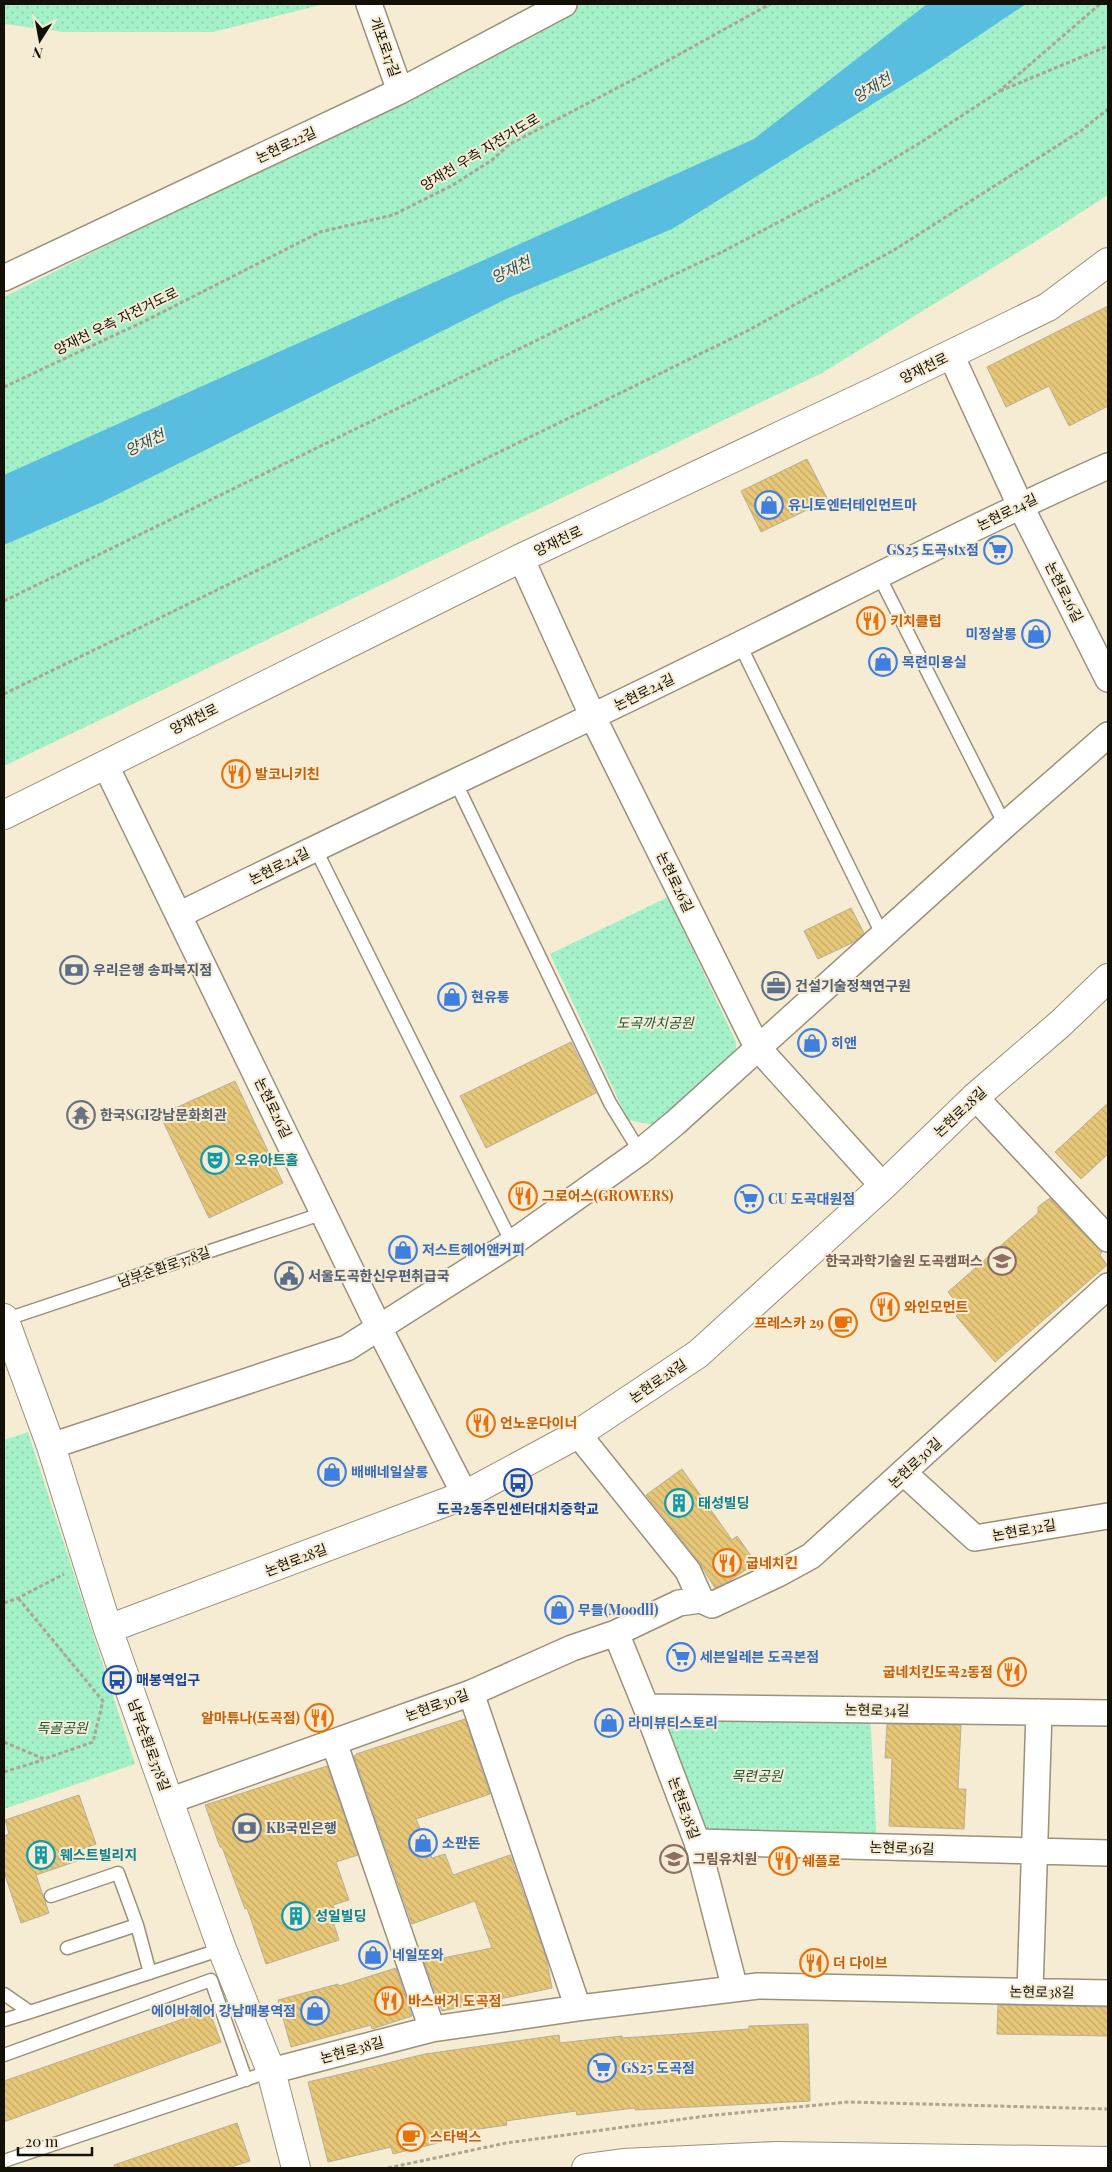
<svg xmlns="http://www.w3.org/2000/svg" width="1112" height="2172" font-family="'Playfair Display','Noto Sans KR',serif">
<defs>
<pattern id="park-dots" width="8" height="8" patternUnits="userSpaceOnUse" patternTransform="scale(1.25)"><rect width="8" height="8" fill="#a4f1c9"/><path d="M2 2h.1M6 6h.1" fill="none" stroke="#8cceab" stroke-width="1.8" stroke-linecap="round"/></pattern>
<pattern id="building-back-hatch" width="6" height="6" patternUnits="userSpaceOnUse" patternTransform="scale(1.25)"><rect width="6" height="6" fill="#e7c778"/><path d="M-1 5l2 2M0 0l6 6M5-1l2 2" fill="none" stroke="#c5aa66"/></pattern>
</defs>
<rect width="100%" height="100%" fill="#f6ecd4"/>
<path fill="url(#park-dots)" d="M4 4H324L213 32H64L4 24Z
M581 4H1108V195L1046 235 822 373 4 766V297L560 17Z
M668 897 736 1042V1051L659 1126 628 1120 550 954Z
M28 1432 135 1764 4 1809V1440Z
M646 1707 870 1710 877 1847 697 1842Z"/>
<path fill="#58bddf" d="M927 4H1026L932 67 672 229 508 298 100 503 4 545V475L754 139Z"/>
<path fill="url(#building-back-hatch)" stroke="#b8af98" d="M1108 306V406L1069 426 1049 386 1006 407 987 367Z
M807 459 828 500 761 532 741 491Z
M851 908 864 933 856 941 818 959 804 931Z
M571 1042 596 1093 486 1148 460 1096Z
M235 1081 283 1183 209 1218 160 1115Z
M1108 1103V1154L1081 1179 1055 1152Z
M1050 1198 1102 1252 1100 1255 1107 1265 995 1362 956 1316 962 1310 948 1292 1038 1213V1207Z
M682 1469 732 1540 737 1536 756 1563 728 1582 715 1588 699 1562 646 1495Z
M465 1719 490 1794 416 1819 432 1858 445 1854 453 1875 510 1855 546 1957 552 1988 442 2011 424 1962 492 1948 475 1901 412 1924 354 1756H356V1754Z
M887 1724 961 1725 958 1789H966L964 1829 889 1826 892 1758H885Z
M327 1766 358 1855 336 1862 349 1900 333 1905 335 1910 330 1912 339 1940 266 1964 247 1908 245 1909 222 1847H220L205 1805Z
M79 1795 96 1844 77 1851 80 1860 36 1875 49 1913 21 1923 4 1872V1836L9 1834 5 1820Z
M396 1968 412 2016 372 2029 371 2025 291 2047 278 2000 338 1984 339 1986Z
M998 2005 1108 2007V2036L997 2034Z
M209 2010 221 2042 4 2122V2081Z
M808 2024 810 2101 635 2110V2108L577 2115 576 2111 506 2121 507 2125 444 2134 446 2141 393 2154 391 2147 328 2162 308 2082 425 2054 559 2035 560 2043 622 2036V2038L749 2029V2026Z
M237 2123 250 2161 228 2168H115L114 2165Z"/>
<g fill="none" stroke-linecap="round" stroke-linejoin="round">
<defs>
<path id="lane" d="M879 576 1005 825
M740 645 883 936
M455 781 610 1103 640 1152
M315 848 512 1243
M4 1320 324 1213
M51 1896 118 1873 137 1925
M67 1948 137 1925 150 1973
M4 1994 30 2012 222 1949
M4 2020 30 2012
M4 2055 211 1980 246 2080
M4 2161 271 2071"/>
<path id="street" d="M369 4 400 91
M4 278 400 91 564 4
M951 355 1020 505 1108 679
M521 558 593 717 757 1047 883 1186
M105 764 379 1328 465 1495
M179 915C348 831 519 753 688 670 828 602 966 529 1108 466
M975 1097 1108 1239
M578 1434 688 1571 701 1600
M51 1446 347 1348 512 1243 640 1152 675 1123 1005 825 1108 735
M904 1473 975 1538 1108 1516
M616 1633 646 1707 697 1842 735 1989
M471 1693 578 2008
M646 1707 1108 1713
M334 1742 432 2029
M169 1801 471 1693 572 1648 616 1633 679 1603 701 1600 712 1605 778 1574 811 1556 1108 1286
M697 1842 1108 1853
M1030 1991 1039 1712
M271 2071 432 2029 578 2008 758 1986 1108 1993"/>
<path id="secondary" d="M4 815 521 558 873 392 1048 307 1108 262
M4 1318 51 1446 108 1629 169 1801 222 1949 271 2071 296 2168
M108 1629 465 1495 578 1434 698 1354 883 1186 975 1097 1060 1024 1108 978"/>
<path id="primary" d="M586 2168 623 2163 776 2156 1108 2161"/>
</defs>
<use href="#lane" stroke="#9a917b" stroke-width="15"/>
<use href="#street" stroke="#9a917b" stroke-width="28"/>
<use href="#secondary" stroke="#9a917b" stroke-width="30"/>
<use href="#primary" stroke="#9a917b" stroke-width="30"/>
<path stroke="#ada592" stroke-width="3" stroke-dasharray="4 2.5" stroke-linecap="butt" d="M1000 91 1108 46
M4 387 145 321 320 232 393 215 453 185 492 160 510 144 640 76 770 4
M4 601 570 324 722 252 862 178 923 141 998 92 1100 4
M4 694 747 331 894 250 1082 130 1108 109
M4 1603 18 1598 64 1574
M4 1742 44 1759 93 1742 103 1701 18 1598
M4 1772 43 1760
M388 2168 506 2143 706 2116 848 2102 1108 2109"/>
<use href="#lane" stroke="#fff" stroke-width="12"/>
<use href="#street" stroke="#fff" stroke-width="25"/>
<use href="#secondary" stroke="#fff" stroke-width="28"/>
<use href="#primary" stroke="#fff" stroke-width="28"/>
</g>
<defs>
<symbol id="shop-ring" viewBox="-11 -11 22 22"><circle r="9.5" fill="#f6ecd4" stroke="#3f7fe0" stroke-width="1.5"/><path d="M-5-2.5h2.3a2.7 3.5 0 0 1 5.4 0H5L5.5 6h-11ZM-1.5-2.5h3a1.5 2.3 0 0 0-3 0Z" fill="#3f7fe0"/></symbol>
<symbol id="supermarket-ring" viewBox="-11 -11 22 22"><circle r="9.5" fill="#f6ecd4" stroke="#3f7fe0" stroke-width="1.5"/><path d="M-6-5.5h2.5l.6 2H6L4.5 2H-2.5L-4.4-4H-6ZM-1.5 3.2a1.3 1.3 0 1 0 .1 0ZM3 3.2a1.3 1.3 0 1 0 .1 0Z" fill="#3f7fe0"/></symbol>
<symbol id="restaurant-ring" viewBox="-11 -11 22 22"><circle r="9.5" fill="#f6ecd4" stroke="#e8710a" stroke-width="1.5"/><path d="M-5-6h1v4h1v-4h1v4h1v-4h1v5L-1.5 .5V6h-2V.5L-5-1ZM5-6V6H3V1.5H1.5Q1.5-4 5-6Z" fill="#e8710a"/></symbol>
<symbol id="bank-ring" viewBox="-11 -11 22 22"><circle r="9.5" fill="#f6ecd4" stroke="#5c6f8a" stroke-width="1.5"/><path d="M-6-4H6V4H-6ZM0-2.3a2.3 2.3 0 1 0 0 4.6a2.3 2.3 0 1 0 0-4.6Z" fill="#5c6f8a"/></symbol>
<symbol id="office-ring" viewBox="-11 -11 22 22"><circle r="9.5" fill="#f6ecd4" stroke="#5c6f8a" stroke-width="1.5"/><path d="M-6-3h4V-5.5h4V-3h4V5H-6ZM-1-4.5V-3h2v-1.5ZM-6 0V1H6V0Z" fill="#5c6f8a"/></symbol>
<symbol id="temple-ring" viewBox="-11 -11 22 22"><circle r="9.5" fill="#f6ecd4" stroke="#6b7280" stroke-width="1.5"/><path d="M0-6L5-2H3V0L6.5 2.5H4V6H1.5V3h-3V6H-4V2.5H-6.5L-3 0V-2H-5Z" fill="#6b7280"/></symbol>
<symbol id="theatre-ring" viewBox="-11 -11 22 22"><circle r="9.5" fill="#f6ecd4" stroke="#0f9aa8" stroke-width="1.5"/><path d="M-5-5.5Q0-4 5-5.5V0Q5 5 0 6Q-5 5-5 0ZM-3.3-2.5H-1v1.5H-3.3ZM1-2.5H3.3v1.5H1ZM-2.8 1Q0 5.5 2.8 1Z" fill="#0f9aa8"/></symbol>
<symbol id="school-ring" viewBox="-11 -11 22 22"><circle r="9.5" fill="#f6ecd4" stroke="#8d6e63" stroke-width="1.5"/><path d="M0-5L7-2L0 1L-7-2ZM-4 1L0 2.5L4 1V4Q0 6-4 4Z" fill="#8d6e63"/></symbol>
<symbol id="civic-ring" viewBox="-11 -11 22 22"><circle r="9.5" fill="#f6ecd4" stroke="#5c6f8a" stroke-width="1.5"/><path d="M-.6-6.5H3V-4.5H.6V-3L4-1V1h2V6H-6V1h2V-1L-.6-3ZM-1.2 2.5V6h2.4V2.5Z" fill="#5c6f8a"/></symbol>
<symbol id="cafe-ring" viewBox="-11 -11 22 22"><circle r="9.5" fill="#f6ecd4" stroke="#e8710a" stroke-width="1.5"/><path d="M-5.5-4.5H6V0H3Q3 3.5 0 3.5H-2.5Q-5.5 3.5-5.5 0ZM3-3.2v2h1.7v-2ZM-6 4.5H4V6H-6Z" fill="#e8710a"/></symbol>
<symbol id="bus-ring" viewBox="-11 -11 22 22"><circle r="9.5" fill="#f6ecd4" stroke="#1a4fb4" stroke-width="1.5"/><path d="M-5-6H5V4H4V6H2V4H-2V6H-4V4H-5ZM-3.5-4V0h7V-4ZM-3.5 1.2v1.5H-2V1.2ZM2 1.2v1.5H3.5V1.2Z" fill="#1a4fb4"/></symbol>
<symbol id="building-ring" viewBox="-11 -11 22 22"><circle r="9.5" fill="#f6ecd4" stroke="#0f9aa8" stroke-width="1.5"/><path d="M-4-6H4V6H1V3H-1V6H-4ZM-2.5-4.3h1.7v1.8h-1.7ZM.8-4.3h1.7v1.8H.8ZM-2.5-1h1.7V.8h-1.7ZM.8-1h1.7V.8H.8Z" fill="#0f9aa8"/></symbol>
</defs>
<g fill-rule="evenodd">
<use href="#shop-ring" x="753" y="489" width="32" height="32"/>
<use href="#supermarket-ring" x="982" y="534" width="32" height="32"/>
<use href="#restaurant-ring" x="855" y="605" width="32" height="32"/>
<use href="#shop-ring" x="1020" y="618" width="32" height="32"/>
<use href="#shop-ring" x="867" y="646" width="32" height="32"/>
<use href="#restaurant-ring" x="220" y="758" width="32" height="32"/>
<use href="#bank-ring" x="58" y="954" width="32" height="32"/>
<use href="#office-ring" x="760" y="970" width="32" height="32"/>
<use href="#shop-ring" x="436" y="981" width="32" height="32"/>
<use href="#shop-ring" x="796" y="1027" width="32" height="32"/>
<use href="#temple-ring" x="65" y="1099" width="32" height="32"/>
<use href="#theatre-ring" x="199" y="1144" width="32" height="32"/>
<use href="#restaurant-ring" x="507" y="1180" width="32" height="32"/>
<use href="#supermarket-ring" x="733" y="1183" width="32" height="32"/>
<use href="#shop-ring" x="387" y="1234" width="32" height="32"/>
<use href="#school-ring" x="986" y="1245" width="32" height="32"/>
<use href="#civic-ring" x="273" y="1260" width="32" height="32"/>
<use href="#restaurant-ring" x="869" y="1291" width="32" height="32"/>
<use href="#cafe-ring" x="827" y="1307" width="32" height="32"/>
<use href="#restaurant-ring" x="465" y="1407" width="32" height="32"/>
<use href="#shop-ring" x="316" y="1456" width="32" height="32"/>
<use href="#bus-ring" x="502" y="1467" width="32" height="32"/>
<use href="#building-ring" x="663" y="1487" width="32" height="32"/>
<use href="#restaurant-ring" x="711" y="1547" width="32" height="32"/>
<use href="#shop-ring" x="543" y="1594" width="32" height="32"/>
<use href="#supermarket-ring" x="665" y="1641" width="32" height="32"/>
<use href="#restaurant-ring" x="996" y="1656" width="32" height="32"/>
<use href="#bus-ring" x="101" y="1664" width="32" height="32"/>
<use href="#restaurant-ring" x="303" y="1702" width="32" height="32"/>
<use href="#shop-ring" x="593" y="1707" width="32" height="32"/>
<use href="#bank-ring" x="231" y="1812" width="32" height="32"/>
<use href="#shop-ring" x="407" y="1827" width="32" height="32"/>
<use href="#building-ring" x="25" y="1839" width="32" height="32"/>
<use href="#school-ring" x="658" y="1843" width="32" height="32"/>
<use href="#restaurant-ring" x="767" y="1845" width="32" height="32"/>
<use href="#building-ring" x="280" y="1900" width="32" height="32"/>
<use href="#shop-ring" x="357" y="1939" width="32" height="32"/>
<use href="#restaurant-ring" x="798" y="1947" width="32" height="32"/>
<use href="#restaurant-ring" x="373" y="1985" width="32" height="32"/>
<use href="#shop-ring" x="299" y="1995" width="32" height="32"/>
<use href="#supermarket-ring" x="586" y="2052" width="32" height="32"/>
<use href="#cafe-ring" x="395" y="2121" width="32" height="32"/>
</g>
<g text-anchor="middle" stroke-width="4" stroke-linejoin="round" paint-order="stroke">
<g font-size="14" fill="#131008" stroke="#f6ecd4">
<text transform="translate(385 47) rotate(70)" y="5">개포로17길</text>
<text transform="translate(286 145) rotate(-25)" y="5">논현로22길</text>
<text transform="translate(480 152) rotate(-31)" y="5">양재천 우측 자전거도로</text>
<text transform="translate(116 321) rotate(-26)" y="5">양재천 우측 자전거도로</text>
<text transform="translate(924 368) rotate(-26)" y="5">양재천로</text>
<text transform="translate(1007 512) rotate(-26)" y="5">논현로24길</text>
<text transform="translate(558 541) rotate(-25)" y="5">양재천로</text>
<text transform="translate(1064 592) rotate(63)" y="5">논현로26길</text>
<text transform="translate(644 692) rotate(-26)" y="5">논현로24길</text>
<text transform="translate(194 719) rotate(-26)" y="5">양재천로</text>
<text transform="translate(279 866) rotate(-26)" y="5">논현로24길</text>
<text transform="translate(675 882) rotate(64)" y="5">논현로26길</text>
<text transform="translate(273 1108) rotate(64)" y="5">논현로26길</text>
<text transform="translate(960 1112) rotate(-43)" y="5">논현로28길</text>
<text transform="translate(164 1267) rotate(-19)" y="5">남부순환로378길</text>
<text transform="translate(658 1381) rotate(-34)" y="5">논현로28길</text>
<text transform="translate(915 1463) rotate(-43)" y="5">논현로30길</text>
<text transform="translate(1024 1530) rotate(-10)" y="5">논현로32길</text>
<text transform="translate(296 1560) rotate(-21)" y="5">논현로28길</text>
<text transform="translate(437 1705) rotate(-20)" y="5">논현로30길</text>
<text transform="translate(877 1710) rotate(1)" y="5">논현로34길</text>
<text transform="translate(149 1745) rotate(70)" y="5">남부순환로378길</text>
<text transform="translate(684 1808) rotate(70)" y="5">논현로38길</text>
<text transform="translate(902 1848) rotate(2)" y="5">논현로36길</text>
<text transform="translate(1042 1992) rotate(1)" y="5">논현로38길</text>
<text transform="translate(352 2050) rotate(-15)" y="5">논현로38길</text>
</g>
<g font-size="14" font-weight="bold" fill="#366cbe" stroke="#f6ecd4" text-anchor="start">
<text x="788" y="510">유니토엔터테인먼트마</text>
<text x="979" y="555" text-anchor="end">GS25 도곡stx점</text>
<text x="1017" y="639" text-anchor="end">미정살롱</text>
<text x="902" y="667">목련미용실</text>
<text x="471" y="1002">현유통</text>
<text x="831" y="1048">히앤</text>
<text x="768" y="1204">CU 도곡대원점</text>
<text x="422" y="1255">저스트헤어앤커피</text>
<text x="351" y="1477">배배네일살롱</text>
<text x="578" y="1615">무들(Moodll)</text>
<text x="700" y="1662">세븐일레븐 도곡본점</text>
<text x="628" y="1728">라미뷰티스토리</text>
<text x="442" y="1848">소판돈</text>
<text x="392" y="1960">네일또와</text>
<text x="296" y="2016" text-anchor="end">에이바헤어 강남매봉역점</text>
<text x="621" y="2073">GS25 도곡점</text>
</g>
<g font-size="14" font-weight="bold" fill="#c56008" stroke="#f6ecd4" text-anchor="start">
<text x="890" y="626">키치클럽</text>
<text x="255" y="779">발코니키친</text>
<text x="542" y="1201">그로어스(GROWERS)</text>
<text x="904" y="1312">와인모먼트</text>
<text x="824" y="1328" text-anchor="end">프레스카 29</text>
<text x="500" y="1428">언노운다이너</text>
<text x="746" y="1568">굽네치킨</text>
<text x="993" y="1677" text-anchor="end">굽네치킨도곡2동점</text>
<text x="300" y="1723" text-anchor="end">알마튜나(도곡점)</text>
<text x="802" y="1866">쉐플로</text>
<text x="833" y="1968">더 다이브</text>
<text x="408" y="2006">바스버거 도곡점</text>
<text x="430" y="2142">스타벅스</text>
</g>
<g font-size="14" font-weight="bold" fill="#4e5e75" stroke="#f6ecd4" text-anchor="start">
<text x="93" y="975">우리은행 송파북지점</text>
<text x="795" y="991">건설기술정책연구원</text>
<text x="308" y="1281">서울도곡한신우편취급국</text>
<text x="266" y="1833">KB국민은행</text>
</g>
<g font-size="14" font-style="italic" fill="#15583b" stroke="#f6ecd4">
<text x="655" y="1028">도곡까치공원</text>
<text x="62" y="1733">독골공원</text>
<text x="757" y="1781">목련공원</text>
</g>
<g font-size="14" font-weight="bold" fill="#5b616d" stroke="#f6ecd4" text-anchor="start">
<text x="100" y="1120">한국SGI강남문화회관</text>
</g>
<g font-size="14" font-weight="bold" fill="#0d838f" stroke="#f6ecd4" text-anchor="start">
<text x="234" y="1165">오유아트홀</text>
<text x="698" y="1508">태성빌딩</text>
<text x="60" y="1860">웨스트빌리지</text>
<text x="315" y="1921">성일빌딩</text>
</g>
<g font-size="14" font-weight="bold" fill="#785e54" stroke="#f6ecd4" text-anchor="end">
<text x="983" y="1266">한국과학기술원 도곡캠퍼스</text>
<text x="693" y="1864" text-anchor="start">그림유치원</text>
</g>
<g font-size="14" font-weight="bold" fill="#164399" stroke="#f6ecd4">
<text x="518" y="1514">도곡2동주민센터대치중학교</text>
<text x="136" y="1685" text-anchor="start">매봉역입구</text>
</g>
<g font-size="15" font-style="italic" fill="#244f5f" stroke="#f6ecd4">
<text transform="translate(872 88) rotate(-31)" y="5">양재천</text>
<text transform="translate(511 270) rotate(-25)" y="5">양재천</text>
<text transform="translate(145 443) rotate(-25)" y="5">양재천</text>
</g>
</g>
<rect width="1112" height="2172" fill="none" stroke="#131008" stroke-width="10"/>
<g transform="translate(40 40) rotate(191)" stroke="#f6ecd4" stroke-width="4" paint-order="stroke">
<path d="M0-4L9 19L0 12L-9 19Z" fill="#131008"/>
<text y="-8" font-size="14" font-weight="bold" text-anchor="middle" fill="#131008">N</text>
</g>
<path d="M18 2147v8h74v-8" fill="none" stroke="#131008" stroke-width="2.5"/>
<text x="25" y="2147" font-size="15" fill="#131008" stroke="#f6ecd4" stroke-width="4" paint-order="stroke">20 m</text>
</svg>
